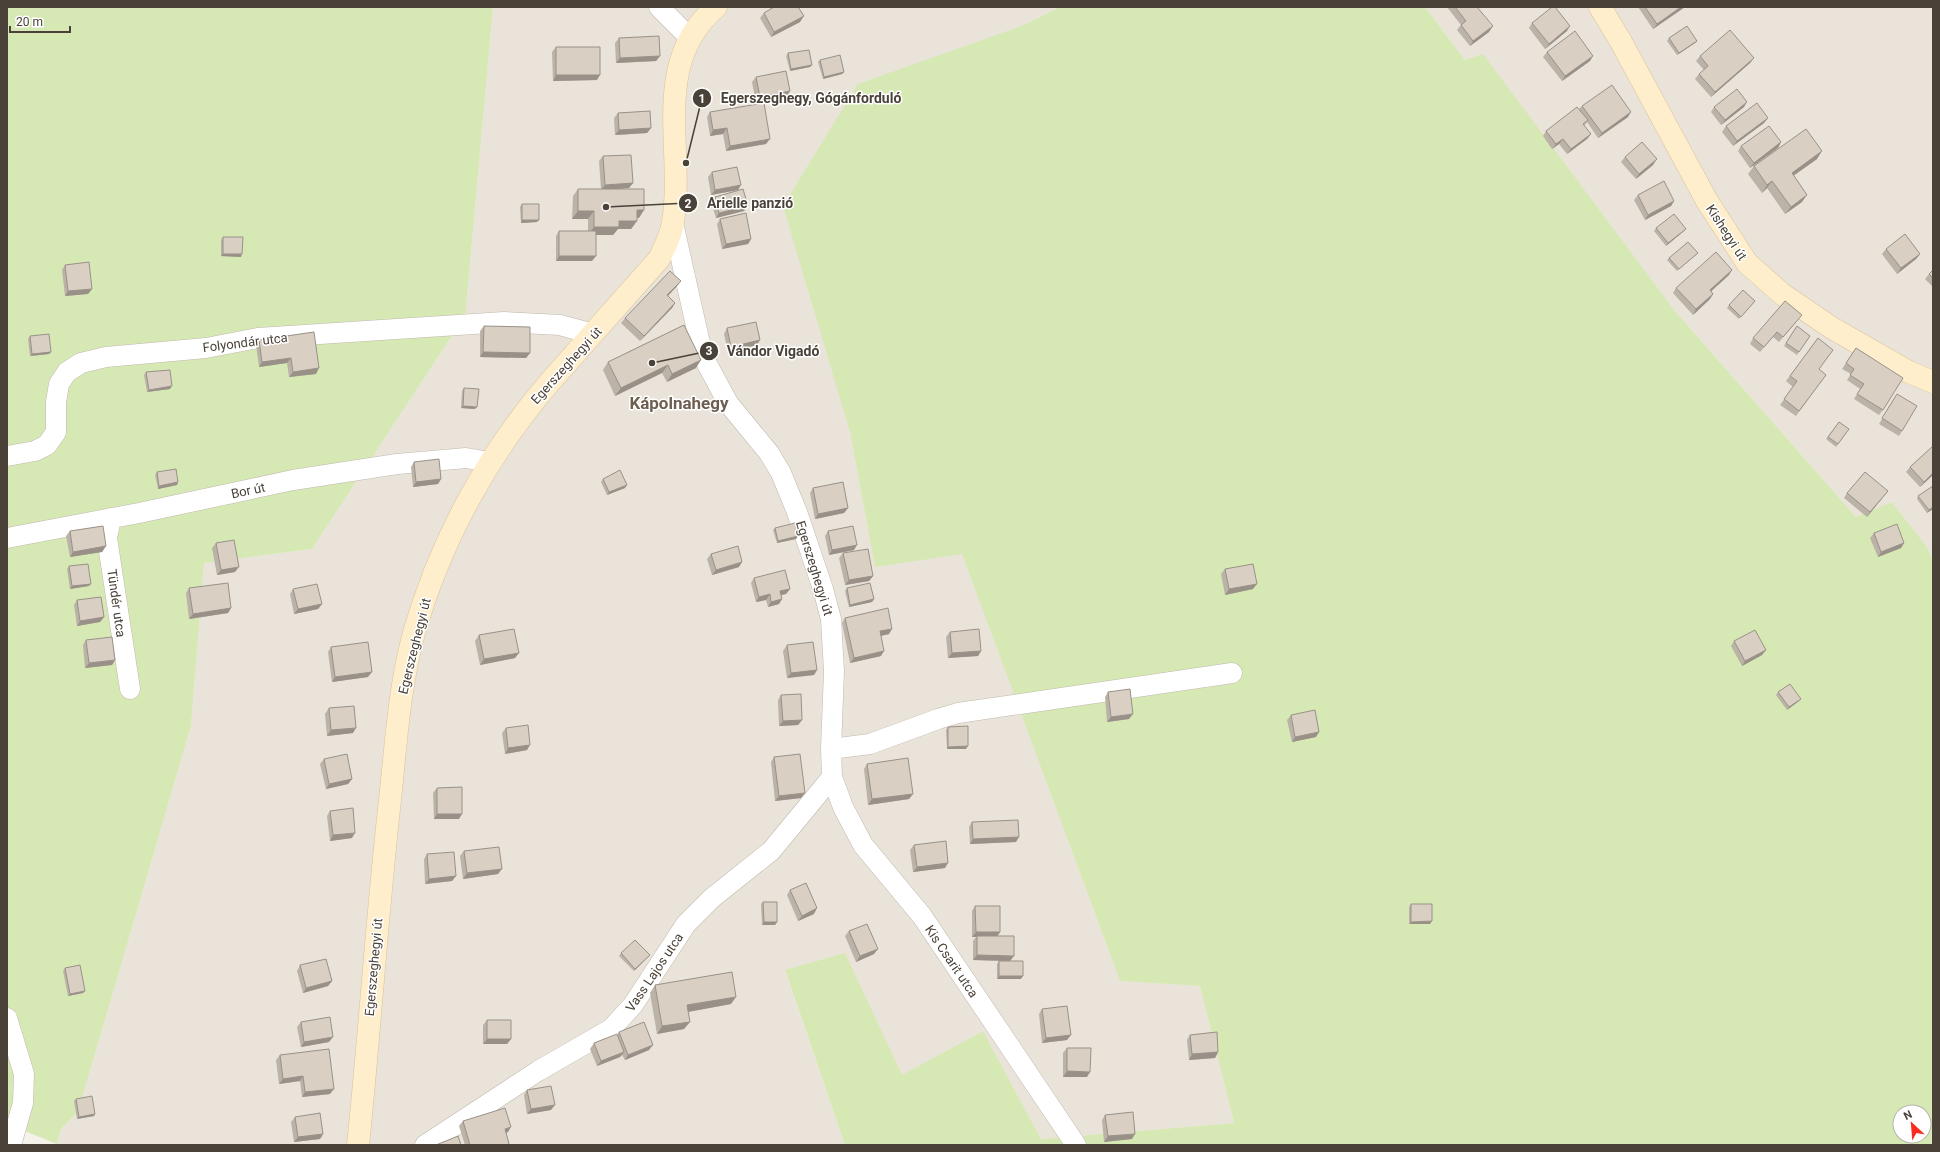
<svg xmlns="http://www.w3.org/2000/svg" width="1940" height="1152" font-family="Roboto,sans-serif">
<rect width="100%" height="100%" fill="#f5f1eb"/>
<path fill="#e9e3d9" d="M493 7H1060L1024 25 850 432 875 566 962 553 1120 981 1200 986 1234 1123 1041 1139 983 1031 902 1076 785 971 845 1145H57L61 1129 78 1112 191 726 204 563 312 549 455 331H464Z
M1425 7H1933V561L1927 547 1892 502 1857 518 1674 310 1465 60Z"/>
<path fill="#d6e9b4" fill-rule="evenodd" d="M7 7H493L464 331H455L312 549 204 563 191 726 78 1112 61 1129 57 1144 7 1124Z
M1060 7H1425L1465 60 1483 54 1674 310 1856 517 1892 502 1927 547 1933 561V1145H845L785 970 845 953 902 1075 983 1031 1041 1139 1234 1123 1200 986 1120 981 962 554 875 567 850 432 783 206 858 84 1024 25ZM1900 1112H1924V1136H1900Z"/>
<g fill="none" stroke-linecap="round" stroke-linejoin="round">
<defs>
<path id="street" d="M659 7 690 38
M673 223 699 339 707 364 728 403 769 453 781 473 797 512 823 589 831 619 834 671 831 749 832 777 843 807 863 845 922 916 1076 1145
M7 456 35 451 47 445 56 432V402L59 384 67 372 81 363 106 357 206 348 258 338 504 322 560 325 593 334
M111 518 107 538 130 689
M7 538 139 513 293 480 397 464 466 458 490 462
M831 749 870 744 938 719 958 713 1232 673
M7 1018 24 1074 23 1103 11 1145
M425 1145 538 1071 611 1029 633 1005 686 924 712 898 771 851 832 777"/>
<path id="secondary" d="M1600 7 1620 40 1707 201 1747 263 1782 294 1832 328 1909 372 1933 382
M358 1145C370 1030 377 915 390 800 396 744 399 688 414 633 440 542 487 455 549 383L659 259C665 247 671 235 673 222 685 149 650 63 716 7"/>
</defs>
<use href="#street" stroke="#c1b8ad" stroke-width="21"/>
<use href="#secondary" stroke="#d8c39d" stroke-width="23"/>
<use href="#street" stroke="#fff" stroke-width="20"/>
<use href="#secondary" stroke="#feeecc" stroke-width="22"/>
</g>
<path fill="#bbb2a8" d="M1447 7H1477L1489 32 1470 46 1457 30 1461 25Z
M1638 7H1685L1653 29Z
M764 13 800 22 771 37 760 18Z
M1532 23 1567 31 1545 49 1529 28Z
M619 38 660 56 656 61 616 63 615 43Z
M1669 38 1697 41 1695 43 1677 55 1667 41Z
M556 47 597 80 553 81 552 52Z
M1547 52 1590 61 1562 81 1543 57Z
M788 53 812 65 810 67 790 71 786 56Z
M1700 56 1754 58 1750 63 1711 97 1695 79 1699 74 1704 70 1696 61Z
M820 60 844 72 842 74 823 79 818 62Z
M756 77 787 96 756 103 752 82Z
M1582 106 1628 117 1598 138 1587 122 1584 126 1591 134 1587 139 1567 154 1559 144 1552 149 1543 136 1546 131 1579 109Z
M1714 107H1744L1721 125 1711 112Z
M710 112 766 144 726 151 723 134 710 136 707 117Z
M618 113 651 128 647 133 615 135 614 118Z
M1768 118 1764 123 1733 146 1722 132 1726 126Z
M1781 142 1778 148 1750 168 1738 151 1741 146Z
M603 156 633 183 629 188 618 189 639 218 637 217V221L631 229H618L613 235H596L592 261H556V236L559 231H588V219H572L573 196 578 189H601L599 161Z
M1625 157 1653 165 1636 179 1621 162Z
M1817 159 1793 176 1802 202 1785 214 1767 188 1762 193 1748 174 1754 166Z
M712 172 738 190 711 195 708 177Z
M1638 195 1674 201 1671 206 1645 220 1634 200Z
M715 197 748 206 744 211 716 218 711 202Z
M522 204 537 222 521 223 520 207Z
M720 219 751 239 748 244 722 249 717 224Z
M1656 228 1686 229 1684 231 1666 246 1654 231Z
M223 237 241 257 221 256V240Z
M1886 249 1920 254 1916 259 1897 274 1882 254Z
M1698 253 1696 255 1677 271 1667 260 1669 258Z
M65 265 92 289 88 294 65 296 62 270Z
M1933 270V287L1925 279 1929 274Z
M1729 275 1711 291 1713 294 1710 299 1693 315 1673 293 1676 288Z
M681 281 677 286 668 296 675 303 672 308 640 341 621 323 625 318Z
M1755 301 1739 319 1727 308 1729 305Z
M1798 320 1779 342 1773 337 1760 352 1750 344 1753 338Z
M684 325 696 368 667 382 662 373 615 396 603 370 608 362Z
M484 326 530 353 526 358 480 357V331Z
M1797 326 1810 336 1797 355 1784 346Z
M727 328 757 345 728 352 724 334Z
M314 332 316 374 289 377 287 363 259 367 256 345 259 340Z
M30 336 51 352 49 354 30 356 28 339Z
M1818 338 1819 369 1826 375 1796 416 1780 405 1793 387 1786 381Z
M1856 348 1883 410 1879 415 1854 399 1860 389 1847 380 1851 374 1842 369Z
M146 372 170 389 147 392 144 375Z
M464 388 475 409 461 408 462 391Z
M1897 394 1902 431 1899 436 1879 424Z
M1839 422 1849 429 1836 447 1826 439Z
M1933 446V475L1920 487 1906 472 1910 467Z
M414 462 441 479 438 484 413 487 411 467Z
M157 472 178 482 177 485 158 489 155 475Z
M603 479 625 488 607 495 601 482Z
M1933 486V509L1927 513 1917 499 1918 496Z
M813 488 848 508 844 513 815 519 810 493Z
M1888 491 1867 517 1844 498 1847 493Z
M775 528 798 536 796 539 777 543 773 530Z
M70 531 106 546 102 552 70 557 66 536Z
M828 531 854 550 829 555 825 536Z
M1874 533 1904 543 1901 548 1878 557 1870 538Z
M216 543 235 572 217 575 212 548Z
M843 553 873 576 869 581 845 585 839 558Z
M711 554 739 567 712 575 707 559Z
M69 566 89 586 70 589 67 569Z
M1225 569 1253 589 1225 595 1221 574Z
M754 578 790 589 786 594 781 595 782 599 779 604 768 607 766 600 756 602 751 583Z
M189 588 231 608 228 613 189 619 186 593Z
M847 588 874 599 872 602 849 607 845 591Z
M293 589 322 604 318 609 294 614 290 594Z
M77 600 104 617 100 622 77 626 74 605Z
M845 618 889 634 881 636V656L850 663 842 623Z
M950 632 981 651 978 656 948 658 946 637Z
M479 635 515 658 480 665 475 641Z
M86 640 115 660 112 665 85 668 83 645Z
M1734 641 1766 650 1762 655 1742 666 1731 646Z
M787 645 817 670 814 675 787 678 783 651Z
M331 647 368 677 332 682 328 652Z
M1108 692 1129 719 1107 722 1105 697Z
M1778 692 1799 701 1787 710 1776 695Z
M781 695 802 720 798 725 779 726 778 700Z
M329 708 353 733 327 736 325 714Z
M1291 715 1316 737 1292 742 1287 720Z
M948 727 966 749H947L946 730Z
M506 728 527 750 505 754 502 733Z
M774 757 801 798 775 801 771 762Z
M324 759 352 779 348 784 326 789 320 764Z
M867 764 913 794 909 799 868 805 864 769Z
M437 788 459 819H434L433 793Z
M330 811 352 838 330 841 327 816Z
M972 822 1016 842 970 844 969 827Z
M914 845 945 868 913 872 910 850Z
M464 851 498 874 463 879 460 856Z
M427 854 456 876 452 881 425 884 424 859Z
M790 890 814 914 798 921 787 895Z
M763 902 777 922 775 925H762L761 904Z
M1411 904 1430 924H1409V907Z
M975 906 1000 932 997 936 1010 961 1021 979H997V964L999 961H1008L973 960V941L976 937H972V911Z
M849 931 874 954 856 962 845 936Z
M621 953 650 955 634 971 619 956Z
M300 965 332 981 328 986 303 993 297 971Z
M65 968 85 991 83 993 68 996 63 971Z
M655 985 731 1004 688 1012 684 1029 657 1034 650 993Z
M1042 1009 1067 1040 1042 1043 1039 1014Z
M487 1020 511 1039 507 1044H483V1025Z
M301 1022 329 1042 301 1047 297 1027Z
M619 1032 649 1050 625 1060 622 1055 620 1057 597 1066 590 1049 594 1043 617 1035Z
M1190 1035 1218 1052 1215 1058 1189 1060 1187 1040Z
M1067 1048 1087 1077H1063V1053Z
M280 1055 330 1094 302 1097 300 1081 279 1084 276 1060Z
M527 1090 551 1110 527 1114 524 1095Z
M76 1099 95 1114 94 1116 77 1119 74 1101Z
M1105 1115 1132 1139 1104 1142 1102 1120Z
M295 1117 323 1134 320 1139 294 1142 291 1122Z
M463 1121 508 1132 506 1133 509 1144 508 1145H465L459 1126Z"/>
<path fill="#999188" d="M1681 7H1685L1653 29 1657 24Z
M804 16 800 22 771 37 774 32Z
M1493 26 1489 32 1470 46 1473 41Z
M1570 26 1567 31 1545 49 1549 44Z
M1697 41 1695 43 1677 55 1679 53Z
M660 56 656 61 616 63 620 58Z
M1593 56 1590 61 1562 81 1565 76Z
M1754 58 1750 63 1711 97 1715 92Z
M812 65 810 67 790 71 791 69Z
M844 72 842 74 823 79 824 77Z
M556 75H600L597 80 553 81Z
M790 91 787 96 756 103 760 97Z
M1747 102 1744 107 1721 125 1725 120Z
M1631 112 1628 117 1598 138 1602 133Z
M1768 118 1764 123 1733 146 1737 141Z
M651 128 647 133 615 135 619 130Z
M727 128 723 134 710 136 713 130Z
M1591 134 1587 139 1567 154 1571 149Z
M770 139 766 144 726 151 730 146Z
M1563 139 1559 144 1552 149 1556 144Z
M1781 142 1778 148 1750 168 1754 163Z
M1822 151 1817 159 1786 181 1792 173Z
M1657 159 1653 165 1636 179 1639 174Z
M1772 181 1767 188 1762 193 1767 185Z
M633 183 629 188 601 190 605 185Z
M741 185 738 190 711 195 715 190Z
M1807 195 1802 202 1785 214 1791 207Z
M1674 201 1671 206 1645 220 1648 215Z
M748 206 744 211 716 218 719 213Z
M637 210H644L639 218 631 217Z
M578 211H594L588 219H572Z
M522 220H539L537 222 521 223Z
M619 221H637L631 229H618L613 235H588L594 227Z
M1686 229 1684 231 1666 246 1668 243Z
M751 239 748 244 722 249 726 244Z
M223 254H242L241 257 221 256Z
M1920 254 1916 259 1897 274 1901 268Z
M559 256H596L592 261H556Z
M1732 270 1729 275 1706 296 1710 290Z
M681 281 677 286 664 300 667 295Z
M92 289 88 294 65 296 68 291Z
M1713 294 1710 299 1693 315 1696 309Z
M675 303 672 308 640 341 644 336Z
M760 340 757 345 728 352 731 347Z
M51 352 49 354 30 356 32 354Z
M483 352 530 353 526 358 480 357Z
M291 358 287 363 259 367 262 362Z
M701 360 696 368 667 382 672 374Z
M668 365 662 373 615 396 621 388Z
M319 368 316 374 289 377 293 372Z
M172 386 170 389 147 392 149 390Z
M463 406 477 407 475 409 461 408Z
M1933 473V475L1920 487 1924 482Z
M441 479 438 484 413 487 416 482Z
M178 482 177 485 158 489 159 486Z
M627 485 625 488 607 495 609 492Z
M1888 491 1884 496 1867 517 1870 512Z
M1933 507V509L1927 513 1929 510Z
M848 508 844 513 815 519 818 514Z
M798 536 796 539 777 543 778 541Z
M1904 543 1901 548 1878 557 1881 552Z
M857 545 854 550 829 555 832 550Z
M106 546 102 552 70 557 73 552Z
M742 562 739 567 712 575 716 570Z
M239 567 235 572 217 575 221 570Z
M873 576 869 581 845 585 849 580Z
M91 584 89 586 70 589 72 586Z
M1257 584 1253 589 1225 595 1229 589Z
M790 589 786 594 777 596 780 591Z
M770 594 766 600 756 602 759 597Z
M782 599 779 604 768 607 771 602Z
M874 599 872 602 849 607 850 605Z
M322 604 318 609 294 614 298 609Z
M231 608 228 613 189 619 193 614Z
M104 617 100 622 77 626 80 621Z
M892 629 889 634 876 637 880 631Z
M1766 650 1762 655 1742 666 1745 661Z
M884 651 881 656 850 663 854 658Z
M981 651 978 656 948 658 952 653Z
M519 653 515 658 480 665 484 659Z
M115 660 112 665 85 668 89 663Z
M817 670 814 675 787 678 791 673Z
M372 672 368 677 332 682 335 677Z
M1801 699 1799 701 1787 710 1789 707Z
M1133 714 1129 719 1107 722 1111 717Z
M802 720 798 725 779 726 783 721Z
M356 728 353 733 327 736 331 730Z
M1319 732 1316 737 1292 742 1295 737Z
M530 745 527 750 505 754 508 748Z
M968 746 966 749H947L948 747Z
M352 779 348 784 326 789 329 784Z
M805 793 801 798 775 801 779 796Z
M913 794 909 799 868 805 872 799Z
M437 814H462L459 819H434Z
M355 833 352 838 330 841 333 835Z
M1019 837 1016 842 970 844 973 839Z
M948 863 945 868 913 872 917 867Z
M502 869 498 874 463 879 467 873Z
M456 876 452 881 425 884 429 879Z
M817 908 814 914 798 921 802 916Z
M1432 921 1430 924H1409L1411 922Z
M764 922H777L775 925H762Z
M976 932H1000L997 937 977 936 976 937H972Z
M878 949 874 954 856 962 860 956Z
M650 955 634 971 635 969Z
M977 955 1014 956 1010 961 973 960Z
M999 976H1023L1021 979H997Z
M332 981 328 986 303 993 306 988Z
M85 991 83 993 68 996 70 994Z
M736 997 731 1004 682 1013 687 1005Z
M690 1022 684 1029 657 1034 662 1026Z
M1071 1035 1067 1040 1042 1043 1046 1038Z
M333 1037 329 1042 301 1047 304 1042Z
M487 1039H511L507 1044H483Z
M653 1045 649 1050 625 1060 628 1055Z
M624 1052 620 1057 597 1066 601 1061Z
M1218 1052 1215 1058 1189 1060 1192 1054Z
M1067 1071 1090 1072 1087 1077H1063Z
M303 1076 300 1081 279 1084 283 1079Z
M334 1089 330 1094 302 1097 305 1092Z
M555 1105 551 1110 527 1114 531 1109Z
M95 1114 94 1116 77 1119 79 1117Z
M511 1127 508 1132 501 1135 505 1129Z
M323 1134 320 1139 294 1142 298 1137Z
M1135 1134 1132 1139 1104 1142 1108 1136Z"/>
<path fill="#dacfc3" stroke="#999188" d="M774 7H798L804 16 774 32 764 13Z
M1455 7H1477L1493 26 1473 41 1461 25 1466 21Z
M1552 7H1555L1570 26 1549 44 1532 23Z
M1645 7H1681L1657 24Z
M1687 26 1697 41 1679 53 1669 38Z
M1730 30 1754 58 1715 92 1699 74 1708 66 1700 56Z
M1575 31 1593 56 1565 76 1547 52Z
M659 36 660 56 620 58 619 38Z
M556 47H600V75H556Z
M809 50 812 65 791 69 788 53Z
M840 55 844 72 824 77 820 60Z
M786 71 790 91 760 97 756 77Z
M1612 85 1631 112 1602 133 1582 106Z
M1737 89 1747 102 1725 120 1714 107Z
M764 103 770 139 730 146 727 128 713 130 710 112Z
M1757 103 1768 118 1737 141 1726 126Z
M1577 107 1588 120 1583 124 1591 134 1571 149 1563 139 1556 144 1546 131Z
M650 111 651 128 619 130 618 113Z
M1769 126 1781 142 1754 163 1741 146Z
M1806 129 1822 151 1792 173 1807 195 1791 207 1772 181 1767 185 1754 166Z
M1642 142 1657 159 1639 174 1625 157Z
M631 155 633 183 605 185 603 156Z
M737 167 741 185 715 190 712 172Z
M1664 181 1674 201 1648 215 1638 195Z
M578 189H644V210H637V221H619V227H594V211H578Z
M743 189 748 206 719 213 715 197Z
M522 204H539V220H522Z
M746 213 751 239 726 244 720 219Z
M1674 214 1686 229 1668 243 1656 228Z
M559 231H596V256H559Z
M1905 234 1920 254 1901 268 1886 249Z
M223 237H243L242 254H223Z
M1688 242 1698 253 1679 269 1669 258Z
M1716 252 1732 270 1710 290 1713 294 1696 309 1676 288Z
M89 262 92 289 68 291 65 265Z
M1933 270V278L1929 274Z
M670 271 681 281 667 295 675 303 644 336 625 318Z
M1743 290 1755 301 1741 317 1729 305Z
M1785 301 1802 315 1783 337 1777 332 1764 347 1753 338Z
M756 322 760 340 731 347 727 328Z
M684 325 701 360 672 374 668 365 621 388 608 362Z
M484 326 530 327V353L483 352Z
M1797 326 1810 336 1799 352 1786 343Z
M314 332 319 368 293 372 291 358 262 362 259 340Z
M49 334 51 352 32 354 30 336Z
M1818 338 1833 350 1819 369 1826 375 1799 411 1784 399 1797 381 1790 376Z
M1856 348 1903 378 1883 410 1857 394 1864 384 1850 375 1854 369 1846 363Z
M170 370 172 386 149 390 146 372Z
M464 388 479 389 477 407 463 406Z
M1897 394 1917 406 1902 431 1882 418Z
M1839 422 1849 429 1838 444 1828 437Z
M1933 446V473L1924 482 1910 467Z
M439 459 441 479 416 482 414 462Z
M176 469 178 482 159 486 157 472Z
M620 470 627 485 609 492 603 479Z
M1865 472 1888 491 1870 512 1847 493Z
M843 482 848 508 818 514 813 488Z
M1933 486V507L1929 510 1918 496Z
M795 523 798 536 778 541 775 528Z
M1897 524 1904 543 1881 552 1874 533Z
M103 526 106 546 73 552 70 531Z
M853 526 857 545 832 550 828 531Z
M234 540 239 567 221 570 216 543Z
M738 546 742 562 716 570 711 554Z
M868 549 873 576 849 580 843 553Z
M88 564 91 584 72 586 69 566Z
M1253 564 1257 584 1229 589 1225 569Z
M785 570 790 589 780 591 782 599 771 602 770 594 759 597 754 578Z
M228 583 231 608 193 614 189 588Z
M870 583 874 599 850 605 847 588Z
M317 584 322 604 298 609 293 589Z
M101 597 104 617 80 621 77 600Z
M888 608 892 629 880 631 884 651 854 658 845 618Z
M514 629 519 653 484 659 479 635Z
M979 629 981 651 952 653 950 632Z
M1755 630 1766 650 1745 661 1734 641Z
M112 637 115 660 89 663 86 640Z
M368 642 372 672 335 677 331 647Z
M813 642 817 670 791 673 787 645Z
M1790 684 1801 699 1789 707 1778 692Z
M1130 689 1133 714 1111 717 1108 692Z
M801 694 802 720 783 721 781 695Z
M354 706 356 728 331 730 329 708Z
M1315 710 1319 732 1295 737 1291 715Z
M528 725 530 745 508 748 506 728Z
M968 726V746L948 747V727Z
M347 754 352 779 329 784 324 759Z
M800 754 805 793 779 796 774 757Z
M908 758 913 794 872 799 867 764Z
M462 787V814H437V788Z
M353 808 355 833 333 835 330 811Z
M1018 820 1019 837 973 839 972 822Z
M946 841 948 863 917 867 914 845Z
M499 847 502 869 467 873 464 851Z
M454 852 456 876 429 879 427 854Z
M806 883 817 908 802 916 790 890Z
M763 902H777V922H764Z
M1411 904H1432V921L1411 922Z
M975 906H1000V932H976Z
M867 924 878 949 860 956 849 931Z
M977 936H1014V956L977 955Z
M635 940 650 955 635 969 621 953Z
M326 959 332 981 306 988 300 965Z
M999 961H1023V976H999Z
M80 965 85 991 70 994 65 968Z
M732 972 736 997 687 1005 690 1022 662 1026 655 985Z
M1067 1006 1071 1035 1046 1038 1042 1009Z
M330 1017 333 1037 304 1042 301 1022Z
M487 1020H511V1039H487Z
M644 1022 653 1045 628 1055 619 1032Z
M1217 1032 1218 1052 1192 1054 1190 1035Z
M617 1034 624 1052 601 1061 594 1043Z
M1067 1048H1091L1090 1072 1067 1071Z
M329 1049 334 1089 305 1092 303 1076 283 1079 280 1055Z
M551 1086 555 1105 531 1109 527 1090Z
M92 1096 95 1114 79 1117 76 1099Z
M505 1108 511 1127 505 1129 509 1144 505 1145H470L463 1121Z
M1133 1112 1135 1134 1108 1136 1105 1115Z
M320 1113 323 1134 298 1137 295 1117Z
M458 1136 461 1145H436Z"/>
<g text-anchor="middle" stroke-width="3" stroke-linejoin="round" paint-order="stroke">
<g font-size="13" fill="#4a4138" stroke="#fff">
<text transform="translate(1727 232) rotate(57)" y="5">Kishegyi út</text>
<text transform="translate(245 342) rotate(-7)" y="5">Folyondár utca</text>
<text transform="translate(566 365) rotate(-48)" y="5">Egerszeghegyi út</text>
<text transform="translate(248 490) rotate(-12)" y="5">Bor út</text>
<text transform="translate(815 568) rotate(73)" y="5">Egerszeghegyi út</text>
<text transform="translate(117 603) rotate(82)" y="5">Tündér utca</text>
<text transform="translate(414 646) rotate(-76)" y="5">Egerszeghegyi út</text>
<text transform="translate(952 961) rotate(56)" y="5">Kis Csarit utca</text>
<text transform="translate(373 967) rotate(-85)" y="5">Egerszeghegyi út</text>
<text transform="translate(654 972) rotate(-56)" y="5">Vass Lajos utca</text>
</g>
<g font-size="17" font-weight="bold" fill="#6d5e50" stroke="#fff">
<text x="679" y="409">Kápolnahegy</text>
</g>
</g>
<path fill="none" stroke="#4a4138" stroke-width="1.5" d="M686 163L702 98M606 207L688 203M652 363L709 351"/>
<g fill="#4a4138" stroke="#fff" stroke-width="1.5">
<circle cx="686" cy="163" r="4"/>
<circle cx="606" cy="207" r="4"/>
<circle cx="652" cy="363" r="4"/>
<circle cx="702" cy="98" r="10"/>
<circle cx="688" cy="203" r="10"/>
<circle cx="709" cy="351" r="10"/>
</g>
<g font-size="12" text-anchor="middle" font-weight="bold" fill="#fff">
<text x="702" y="103">1</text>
<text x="688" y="208">2</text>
<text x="709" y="355">3</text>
</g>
<g font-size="14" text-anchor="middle" font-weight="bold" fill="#4a4138" stroke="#fff" stroke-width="3" stroke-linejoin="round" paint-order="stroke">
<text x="811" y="103">Egerszeghegy, Gógánforduló</text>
<text x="750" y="208">Arielle panzió</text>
<text x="773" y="356">Vándor Vigadó</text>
</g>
<rect width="1940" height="1152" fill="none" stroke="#4a4138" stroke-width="16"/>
<g transform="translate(1912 1124) rotate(334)"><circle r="19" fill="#ffffff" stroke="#b7b3af"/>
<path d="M0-3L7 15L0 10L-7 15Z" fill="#fa2b1e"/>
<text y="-6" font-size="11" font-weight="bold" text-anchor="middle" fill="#4a4138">N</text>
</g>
<path d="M10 26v6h60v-6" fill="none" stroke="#4a4138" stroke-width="2"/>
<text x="16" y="26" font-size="12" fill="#4a4138" stroke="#ffffff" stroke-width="3" paint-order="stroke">20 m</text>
</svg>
